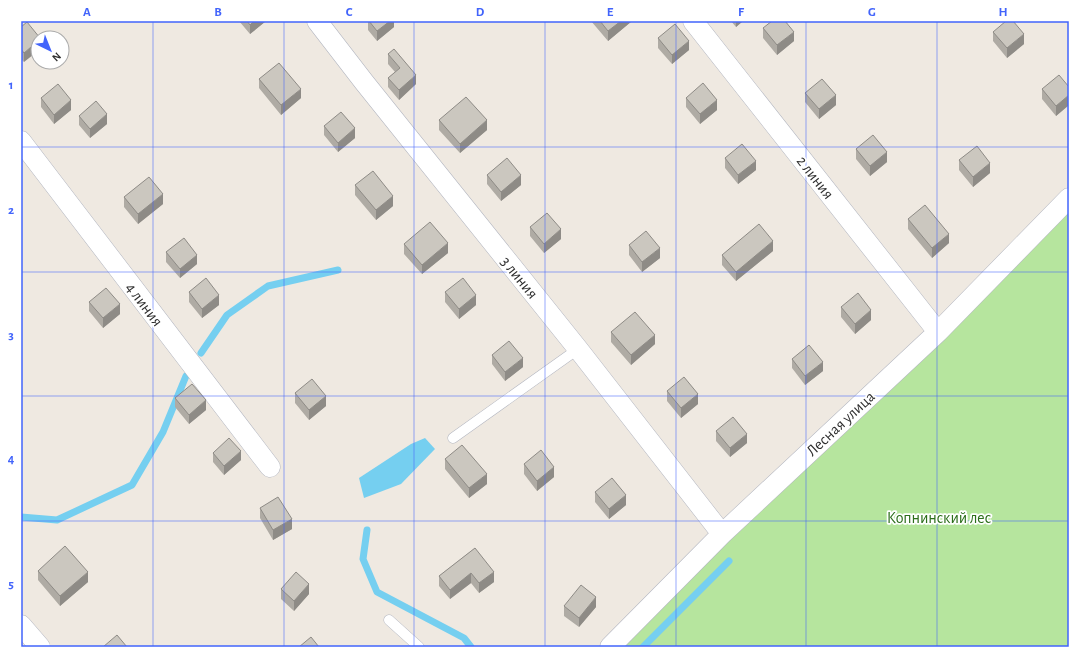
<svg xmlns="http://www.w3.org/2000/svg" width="1090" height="668" font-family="'Alegreya Sans',sans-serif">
<rect width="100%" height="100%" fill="#efe9e1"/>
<path fill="#b6e59e" d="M1069 205V647H623L635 634Z"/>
<path fill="#75cff0" d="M425 438 435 449 401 484 364 498 359 478 411 444Z"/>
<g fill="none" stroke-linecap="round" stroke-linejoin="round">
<path stroke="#75cff0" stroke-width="7" d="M201 353 227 315 268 286 338 270
M21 517 57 520 132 485 163 432 186 376
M367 530 363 559 377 592 464 638 471 647
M643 647 729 561"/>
<defs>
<path id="lane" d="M453 438 578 349
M389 620 419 647"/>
<path id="street" d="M317 21 364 82 578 349 722 534
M693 21 938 332
M21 141 270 467
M21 625 40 647
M610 647 722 534 938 332 1069 198"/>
</defs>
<use href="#lane" stroke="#b4b7c1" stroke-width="11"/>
<use href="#street" stroke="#b4b7c1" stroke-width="21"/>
<use href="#lane" stroke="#fff" stroke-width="10"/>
<use href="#street" stroke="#fff" stroke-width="20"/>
</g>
<path fill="#afaba4" d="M239 21H266L250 34Z
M368 21H394V27L377 41 368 30Z
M591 21H632L608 41Z
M731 21H743L736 27Z
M27 22 24 62 21 59V27Z
M763 28 794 41 777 55 763 38Z
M993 32 1024 44 1007 58 993 41Z
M658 38 689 50 672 64 658 48Z
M388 54 416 84 399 100 388 87V78L395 72 388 64Z
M259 79 301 98 281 115 259 88Z
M1069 87V105L1056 116 1042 99V89Z
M805 93 836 105 819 119 805 102Z
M41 98 71 110 54 124 41 107Z
M686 98 717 110 700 124 686 107Z
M79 116 107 124 90 138 79 125Z
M439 120 487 130 460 153 439 130Z
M324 126 355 138 338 152 324 135Z
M856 149 887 162 870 176 856 159Z
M725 158 756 170 738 184 725 168Z
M959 160 990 173 973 187 959 170Z
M487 175 521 185 501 201 487 184Z
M355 185 393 206 376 220 355 195Z
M124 197 163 204 138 224 124 207Z
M908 219 949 243 932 258 908 229Z
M530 227 561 239 544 253 530 236Z
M404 244 448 253 422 274 404 254Z
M629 245 660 258 642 272 629 255Z
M773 251 736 281 722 265V255Z
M166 252 197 264 180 278 166 262Z
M189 292 219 305 202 318 189 302Z
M445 292 476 305 459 319 445 302Z
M89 302 120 314 103 328 89 311Z
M841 307 871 320 855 334 841 317Z
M611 332 655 344 631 365 611 342Z
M492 355 523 367 505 381 492 364Z
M792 359 823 371 805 385 792 368Z
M667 391 698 404 681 418 667 401Z
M295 393 326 406 309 420 295 403Z
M175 398 206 410 189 424 175 407Z
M716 431 747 443 730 457 716 441Z
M213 453 241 460 224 475 213 462Z
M445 459 487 484 469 498 445 469Z
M524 464 554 477 537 491 524 474Z
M595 492 626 505 609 519 595 502Z
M260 508 292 529 273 540 260 518Z
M475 548 494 582 479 593 471 583 450 599 439 586V576Z
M38 571 88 582 60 606 38 580Z
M281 589 309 594 294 611 281 599Z
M564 606 596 607 579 627 564 616Z"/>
<path fill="#8e8b86" d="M254 21H266L250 34V25Z
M390 21H394V27L377 41V31Z
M621 21H632L608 41V31Z
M736 21H743L736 27Z
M794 32V41L777 55V45Z
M1024 34V44L1007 58V48Z
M38 41V51L24 62V53Z
M689 41V50L672 64V55Z
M416 75V84L399 100V90Z
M301 89V98L281 115V105Z
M836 95V105L819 119V109Z
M1069 95V105L1056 116V106Z
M71 100V110L54 124V115Z
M717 100V110L700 124V114Z
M107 114V124L90 138V129Z
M487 120V130L460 153V144Z
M355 128V138L338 152V143Z
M887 152V162L870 176V166Z
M756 161V170L738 184V175Z
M990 163V173L973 187V177Z
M521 175V185L501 201V192Z
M163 194V204L138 224V214Z
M393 196V206L376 220V210Z
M561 229V239L544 253V244Z
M949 234V243L932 258V248Z
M773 241V251L736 281V272Z
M448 243V253L422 274V265Z
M660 248V258L642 272V262Z
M197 255V264L180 278V269Z
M219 295V305L202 318V309Z
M476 295V305L459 319V309Z
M120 304V314L103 328V318Z
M871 310V320L855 334V324Z
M655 335V344L631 365V355Z
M523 358V367L505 381V372Z
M823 362V371L805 385V376Z
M698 394V404L681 418V408Z
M326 396V406L309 420V410Z
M206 400V410L189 424V415Z
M747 434V443L730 457V448Z
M241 451V460L224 475V466Z
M554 467V477L537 491V481Z
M487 474V484L469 498V488Z
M626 495V505L609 519V509Z
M292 519V529L273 540V530Z
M88 572V582L60 606V596Z
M494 572V582L479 593V583Z
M471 573V583L450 599V590Z
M309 584V594L294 611V601Z
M596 597V607L579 627V618Z"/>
<path fill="#cbc7bf" stroke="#8e8b86" d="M247 21H254L250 25Z
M369 21H390L377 31Z
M600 21H621L608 31Z
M772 21H785L794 32 777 45 763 28Z
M1006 21H1013L1024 34 1007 48 993 32Z
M27 22 40 38H38V41L24 53 21 49V27Z
M675 24 689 41 672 55 658 38Z
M394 49 416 75 399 90 388 78 400 68 388 54Z
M279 63 301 89 281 105 259 79Z
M1059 75 1069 87V95L1056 106 1042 89Z
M822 79 836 95 819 109 805 93Z
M703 83 717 100 700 114 686 98Z
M58 84 71 100 54 115 41 98Z
M466 97 487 120 460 144 439 120Z
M96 101 107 114 90 129 79 116Z
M341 112 355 128 338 143 324 126Z
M873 135 887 152 870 166 856 149Z
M742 144 756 161 738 175 725 158Z
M977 146 990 163 973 177 959 160Z
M507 158 521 175 501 192 487 175Z
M373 171 393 196 376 210 355 185Z
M149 177 163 194 138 214 124 197Z
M925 205 949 234 932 248 908 219Z
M547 213 561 229 544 244 530 227Z
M430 222 448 243 422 265 404 244Z
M759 224 773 241 736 272 722 255Z
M646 231 660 248 642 262 629 245Z
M184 238 197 255 180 269 166 252Z
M206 278 219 295 202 309 189 292Z
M463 278 476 295 459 309 445 292Z
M106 288 120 304 103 318 89 302Z
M858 293 871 310 855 324 841 307Z
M635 312 655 335 631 355 611 332Z
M509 341 523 358 505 372 492 355Z
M809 345 823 362 805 376 792 359Z
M684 377 698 394 681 408 667 391Z
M312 379 326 396 309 410 295 393Z
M192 384 206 400 189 415 175 398Z
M733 417 747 434 730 448 716 431Z
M229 438 241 451 224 466 213 453Z
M462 445 487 474 469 488 445 459Z
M541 450 554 467 537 481 524 464Z
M612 478 626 495 609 509 595 492Z
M278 497 292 519 273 530 260 508Z
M65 546 88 572 60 596 38 571Z
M475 548 494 572 479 583 471 573 450 590 439 576Z
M296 572 309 584 294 601 281 589Z
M581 585 596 597 579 618 564 606Z
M117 635 127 647H103Z
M311 637 319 647H299Z"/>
<path fill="none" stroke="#4264fb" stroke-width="1" stroke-opacity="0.55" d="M153 21V647M284 21V647M414 21V647M545 21V647M676 21V647M806 21V647M937 21V647M21 147H1069M21 272H1069M21 396H1069M21 521H1069"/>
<g text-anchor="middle" stroke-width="3.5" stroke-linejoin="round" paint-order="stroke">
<g font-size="16" fill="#2e2e2e" stroke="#fff">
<text transform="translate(816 177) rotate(52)" y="6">2 линия</text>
<text transform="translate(520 277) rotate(51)" y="6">3 линия</text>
<text transform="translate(145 304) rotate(53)" y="6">4 линия</text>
<text transform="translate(840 423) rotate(-43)" y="6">Лесная улица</text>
</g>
<g font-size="16" fill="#2c6e1b" stroke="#fff">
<text x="939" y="523">Копнинский лес</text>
</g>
</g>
<rect width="1090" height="668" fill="none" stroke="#ffffff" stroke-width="44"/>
<g transform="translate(50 50) rotate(137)"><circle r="19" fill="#ffffff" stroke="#ababab"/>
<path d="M0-3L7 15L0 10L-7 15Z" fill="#4264fb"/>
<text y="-6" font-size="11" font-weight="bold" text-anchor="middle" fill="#2e2e2e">N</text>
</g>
<rect x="22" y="22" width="1046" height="624" fill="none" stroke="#4264fb" stroke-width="1.5"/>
<g font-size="13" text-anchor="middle" font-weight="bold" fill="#4264fb">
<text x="87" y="16">A</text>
<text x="218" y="16">B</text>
<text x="349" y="16">C</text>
<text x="480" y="16">D</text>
<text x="610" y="16">E</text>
<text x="741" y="16">F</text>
<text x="872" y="16">G</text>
<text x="1003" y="16">H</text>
<text x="11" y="89">1</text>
<text x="11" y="214">2</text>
<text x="11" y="339">3</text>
<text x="11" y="463">4</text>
<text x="11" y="588">5</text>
</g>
</svg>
